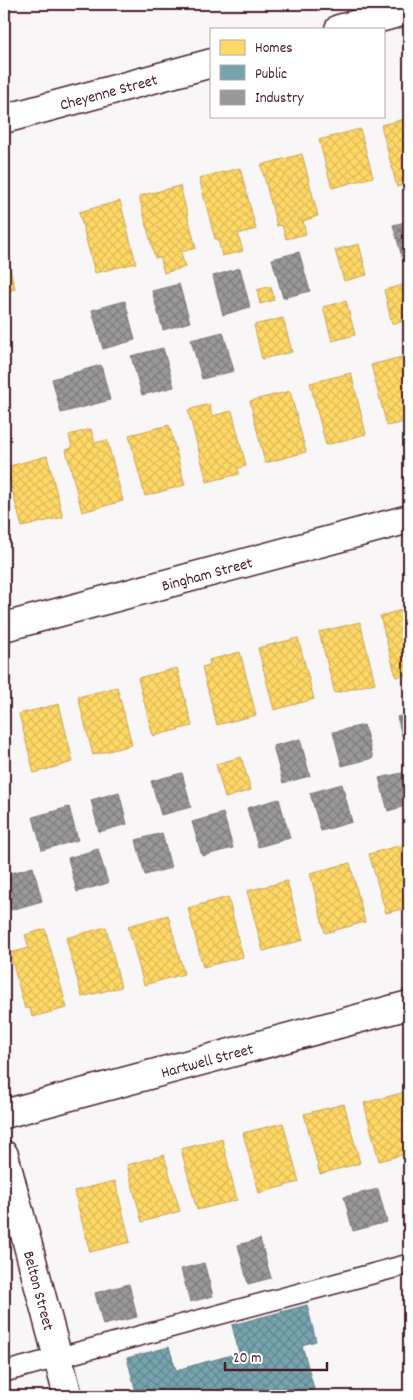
<svg xmlns="http://www.w3.org/2000/svg" width="413" height="1400" font-family="Dekko,sans-serif">
<defs>
<pattern id="homes-cross-hatch" width="8" height="8" patternUnits="userSpaceOnUse" patternTransform="scale(1.25)"><rect width="8" height="8" fill="#ffd966"/><path d="M0 0l8 8M0 8l8-8" fill="none" stroke="#dcba59"/></pattern>
<pattern id="public-cross-hatch" width="8" height="8" patternUnits="userSpaceOnUse" patternTransform="scale(1.25)"><rect width="8" height="8" fill="#76a5af"/><path d="M0 0l8 8M0 8l8-8" fill="none" stroke="#63868f"/></pattern>
<pattern id="industry-cross-hatch" width="8" height="8" patternUnits="userSpaceOnUse" patternTransform="scale(1.25)"><rect width="8" height="8" fill="#999"/><path d="M0 0l8 8M0 8l8-8" fill="none" stroke="#7f7c7d"/></pattern>
</defs>
<rect width="100%" height="100%" fill="#f8f6f7"/>
<filter id="ink" filterUnits="userSpaceOnUse"><feTurbulence type="fractalNoise" baseFrequency=".02" numOctaves="2"/><feDisplacementMap in="SourceGraphic" scale="10" xChannelSelector="R" yChannelSelector="G"/><feConvolveMatrix kernelMatrix="1 2 1 2 8 2 1 2 1" color-interpolation-filters="sRGB"/></filter>
<g filter="url(#ink)">
<path fill="url(#homes-cross-hatch)" stroke="#c9a154" d="M409 118V183L397 187 381 125Z
M360 129 373 177 332 188 319 140Z
M302 154 318 216 303 221 306 234 286 239 282 225 277 226 261 165Z
M240 168 256 229 238 234 243 251 222 256 218 239H215L199 178Z
M180 186 196 248 181 252 185 267 164 273 160 257 155 258 139 196Z
M120 201 136 263 95 273 79 212Z
M359 244 367 275 344 281 335 250Z
M4 245 15 289 4 292Z
M407 284 409 320 392 324 384 290Z
M271 286 274 300 260 304 257 290Z
M346 301 355 335 332 341 323 307Z
M283 318 292 352 262 359 254 325Z
M409 355V421L387 426 371 365Z
M351 373 366 434 326 445 310 383Z
M290 391 306 452 265 463 250 401Z
M209 404 212 416 232 411 246 466 238 468 239 474 207 482 188 410Z
M169 425 185 485 145 496 129 435Z
M91 429 95 443 107 440 123 501 82 512 66 450 72 448 69 435Z
M47 456 63 517 22 527 6 467Z
M409 608V674L396 677 380 616Z
M360 622 375 683 335 693 319 632Z
M298 638 314 699 274 710 258 648Z
M240 652 256 715 217 725 202 667 210 665 209 660Z
M177 668 192 726 153 736 138 678Z
M117 687 132 745 93 755 78 697Z
M59 704 73 762 34 773 19 714Z
M241 757 251 790 225 798 216 764Z
M4 767 8 784 4 785Z
M409 843V907L386 913 369 854Z
M350 863 365 922 325 933 310 873Z
M287 881 303 940 263 951 247 891Z
M228 897 243 957 203 967 188 908Z
M168 915 184 974 144 985 128 926Z
M106 927 121 987 82 997 66 938Z
M45 929 67 1008 32 1017 30 1008 25 1009 10 953 29 948 25 935Z
M405 1092 409 1110V1153L379 1161 364 1103Z
M344 1104 360 1163 320 1174 304 1114Z
M283 1123 299 1182 259 1193 243 1133Z
M222 1139 237 1200 197 1210 181 1149Z
M164 1155 180 1211 142 1222 127 1165Z
M115 1181 130 1242 90 1252 74 1191Z"/>
<path fill="url(#public-cross-hatch)" stroke="#697d87" d="M307 1305 316 1341 302 1345 316 1396H137L127 1358 169 1347 176 1370 239 1353 232 1325Z"/>
<path fill="url(#industry-cross-hatch)" stroke="#817478" d="M409 221V263L404 264 393 225Z
M299 252 310 291 283 298 272 259Z
M240 268 250 307 223 315 213 276Z
M179 284 190 322 163 330 152 291Z
M125 301 135 340 103 349 92 310Z
M223 332 234 371 202 379 191 340Z
M163 348 174 387 142 395 131 356Z
M101 365 110 400 61 413 52 379Z
M409 714V750H406L397 717Z
M364 725 373 758 342 766 333 732Z
M300 739 310 776 283 783 273 746Z
M182 773 191 807 161 815 151 781Z
M402 773 409 805 388 811 379 778Z
M342 784 352 822 321 831 310 793Z
M119 792 127 824 99 832 91 800Z
M279 799 290 838 258 847 247 808Z
M69 807 78 840 42 850 33 817Z
M223 813 233 848 202 856 192 822Z
M162 833 171 868 145 875 136 840Z
M4 834 9 854 4 856Z
M98 849 108 883 77 892 68 858Z
M33 867 42 901 11 910 4 875Z
M378 1189 387 1222 353 1231 344 1197Z
M260 1239 271 1278 248 1284 238 1245Z
M204 1263 213 1296 190 1302 181 1269Z
M129 1284 137 1317 103 1325 95 1293Z"/>
<g fill="none" stroke-linecap="round" stroke-linejoin="round">
<defs>
<path id="service" d="M4 1372 409 1264"/>
<g id="minor">
<path d="M339 29 409 10"/>
<path id="s1" d="M4 119 212 63"/>
<path id="s2" d="M4 627 409 519"/>
<path id="s3" d="M4 1114 409 1005"/>
<path id="s4" d="M4 1155 68 1396"/>
</g>
</defs>
<use href="#service" stroke="#4a1f2b" stroke-width="22"/>
<use href="#minor" stroke="#4a1f2b" stroke-width="31"/>
<use href="#service" stroke="#fff" stroke-width="19"/>
<use href="#minor" stroke="#fff" stroke-width="28"/>
</g>
</g>
<g text-anchor="middle" stroke-width="5" stroke-linejoin="round" paint-order="stroke">
<g font-size="16" fill="#4a1f2b" stroke="#fff">
<text dy="6" stroke="none"><textPath href="#s1" startOffset="108">Cheyenne Street</textPath></text>
<text dy="6" stroke="none"><textPath href="#s2" startOffset="210">Bingham Street</textPath></text>
<text dy="6" stroke="none"><textPath href="#s3" startOffset="210">Hartwell Street</textPath></text>
<text dy="6" stroke="none"><textPath href="#s4" startOffset="140">Belton Street</textPath></text>
</g>
</g>
<rect width="413" height="1400" fill="none" stroke="#fff" stroke-width="20"/>
<rect x="10" y="10" width="393" height="1380" fill="none" stroke="#4a1f2b" stroke-width="2" filter="url(#ink)"/>
<rect x="210" y="28" width="175" height="90" fill="#ffffff" stroke="#b7a5aa"/>
<rect x="220" y="40" width="25" height="15" fill="#ffd966" stroke="#b7a5aa"/>
<text x="255" y="52" font-size="15" fill="#4a1f2b">Homes</text>
<rect x="220" y="65" width="25" height="15" fill="#76a5af" stroke="#b7a5aa"/>
<text x="255" y="78" font-size="15" fill="#4a1f2b">Public</text>
<rect x="220" y="90" width="25" height="15" fill="#999999" stroke="#b7a5aa"/>
<text x="255" y="102" font-size="15" fill="#4a1f2b">Industry</text>
<path d="M225 1362v8h102v-8" fill="none" stroke="#4a1f2b" stroke-width="2.5"/>
<text x="233" y="1362" font-size="15" fill="#4a1f2b" stroke="#ffffff" stroke-width="4" paint-order="stroke">20 m</text>
</svg>
